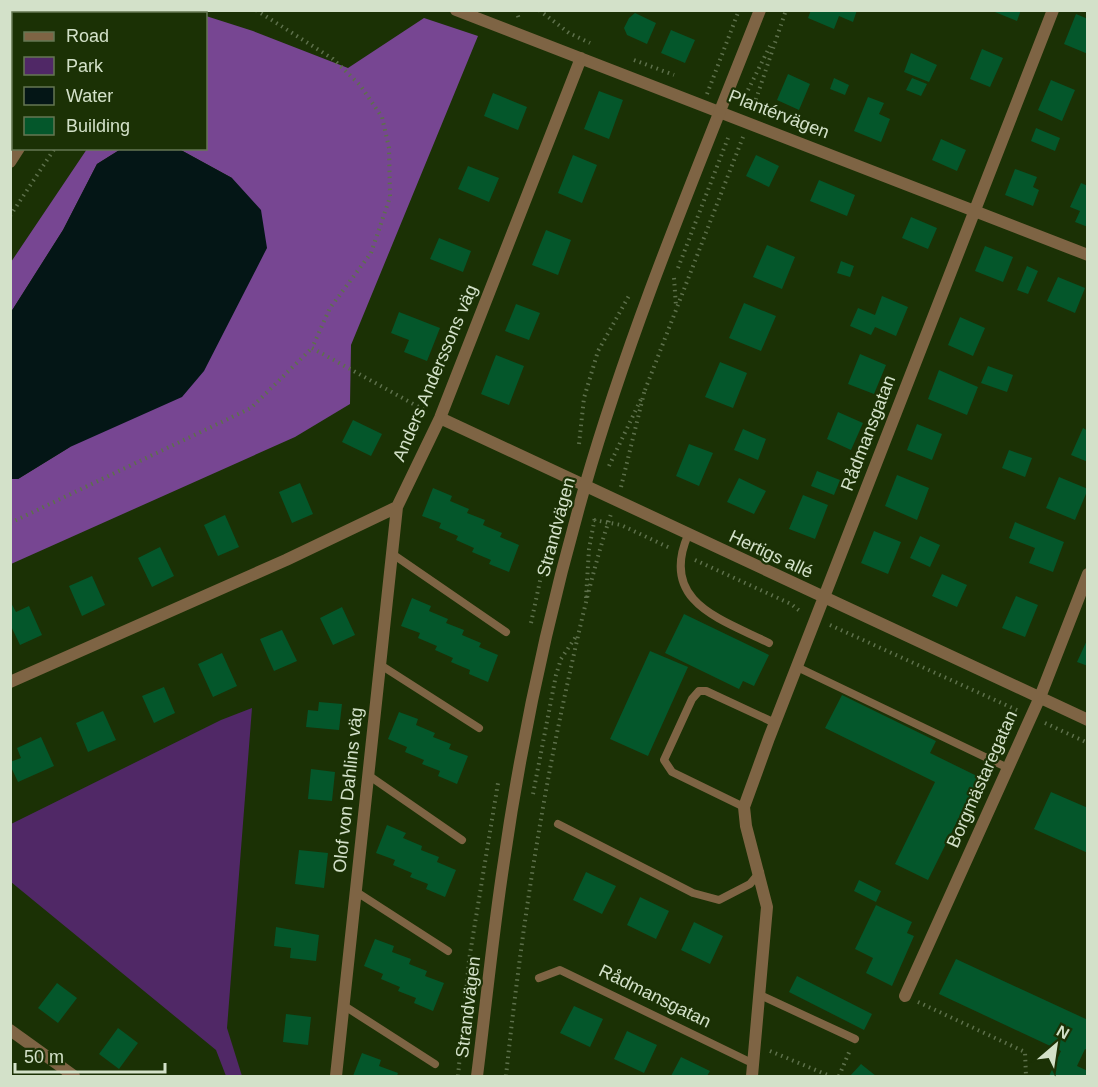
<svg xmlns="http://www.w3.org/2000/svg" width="1098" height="1087" font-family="Arial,sans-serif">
<rect width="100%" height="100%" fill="#1b3105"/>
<path fill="#502866" d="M252 708 227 1028 242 1076H226L216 1050 11 882V824L221 720Z"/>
<path fill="#774692" d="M206 16 253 31 348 68 424 18 478 36 351 345 350 404 295 437 11 564V479H18L70 447 232 178 179 149 206 148Z
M87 149H121L97 164 63 230 11 312V262Z"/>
<path fill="#041616" d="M121 149H179L232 178 261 210 267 248 204 371 182 397 70 447 18 479H11V312L63 230 97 164Z"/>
<path fill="#04572b" d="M811 10H857L853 22 839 16 834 29 808 18Z
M990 10H1021L1017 21Z
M635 13 656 23 647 44 627 35 624 28 629 18Z
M1076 14 1088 19V54L1064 44Z
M671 30 695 40 685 63 661 53Z
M982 49 1003 58 990 87 970 79Z
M911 53 937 65 929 82 904 72Z
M788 74 810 84 799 110 777 100Z
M834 78 849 85 845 95 830 89Z
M912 78 927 84 921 96 906 90Z
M1051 80 1075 90 1062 121 1038 110Z
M599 91 623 100 609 139 584 129Z
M493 93 527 107 518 130 484 116Z
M868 97 884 103 879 114 890 119 881 142 854 131Z
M1036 128 1060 138 1055 151 1031 141Z
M941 139 966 150 957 171 932 160Z
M573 155 597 165 582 203 558 193Z
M756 155 779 166 769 187 746 176Z
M468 166 499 178 489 202 458 189Z
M1015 169 1037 177 1033 187 1039 190 1033 206 1005 195Z
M819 180 855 195 847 216 810 201Z
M1081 183 1088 186V227L1075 222 1080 211 1070 207Z
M911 217 937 228 928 249 902 238Z
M546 230 571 240 558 275 532 265Z
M439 238 471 251 463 272 430 259Z
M767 245 795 257 782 289 753 277Z
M985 246 1013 257 1003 282 975 271Z
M841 261 854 266 850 277 837 273Z
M1027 266 1038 271 1028 294 1017 290Z
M1058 277 1085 288 1075 313 1047 301Z
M882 296 908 307 896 336 875 327 871 335 850 326 858 308 875 315Z
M744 303 776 316 761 351 729 338Z
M516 304 540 313 529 340 505 331Z
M399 312 440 328 427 361 404 352 409 340 391 333Z
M960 317 985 328 973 356 948 345Z
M860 354 886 365 874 394 848 384Z
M496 355 524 366 509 405 481 394Z
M720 362 747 373 733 408 705 397Z
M988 366 1013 375 1007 392 981 383Z
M939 370 978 387 967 415 928 399Z
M838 412 863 423 851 450 827 439Z
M353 420 382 434 371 456 342 442Z
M917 424 942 434 932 460 907 450Z
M1083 428 1088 431V462L1071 455Z
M743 429 766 439 758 460 734 450Z
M689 444 713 453 699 486 676 476Z
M1009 450 1032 458 1025 477 1002 468Z
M817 471 840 480 834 495 811 486Z
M897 475 929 488 917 520 885 506Z
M1059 477 1088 489 1075 520 1046 508Z
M739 478 766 491 754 514 727 502Z
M300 483 313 514 292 523 279 492Z
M433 488 452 496 450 501 469 509 467 513 485 520 483 525 502 533 500 537 519 545 509 572 489 564 491 560 472 552 474 548 456 540 458 536 439 528 441 523 422 516Z
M803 495 828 505 815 539 789 529Z
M225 515 239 547 218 556 204 525Z
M1015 522 1064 542 1053 572 1029 563 1035 548 1009 538Z
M874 531 901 542 888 574 861 563Z
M920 536 940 545 930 567 910 558Z
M160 547 174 576 152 587 138 558Z
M942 574 967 585 957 607 932 596Z
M92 576 105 605 82 616 69 586Z
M1016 596 1038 605 1025 637 1002 628Z
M412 598 431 606 429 611 448 619 446 623 464 630 462 635 481 643 479 647 498 655 488 682 469 674 470 670 451 662 453 658 435 650 437 646 418 638 420 633 401 626Z
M10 601 16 612 29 606 42 635 20 645 10 624Z
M342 607 355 635 333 645 320 618Z
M684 614 769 655 754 686 743 681 739 689 665 653Z
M282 630 297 661 274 671 260 639Z
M1088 638V666L1077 662Z
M650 651 688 667 648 756 610 739Z
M222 653 237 686 213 697 198 664Z
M164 687 175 713 154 723 142 696Z
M842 695 936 741 930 753 979 777 928 880 895 864 935 782 825 728Z
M319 702 342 704 339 730 306 727 308 710 318 711Z
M103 711 116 740 88 752 76 723Z
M399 712 418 719 416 725 435 733 433 737 451 744 449 749 468 756 457 784 438 776 440 771 422 764 424 760 405 752 407 747 388 739Z
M41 737 54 766 18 782 10 765V762L21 758 17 748Z
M311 769 335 772 332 801 308 799Z
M1051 792 1088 808V853L1034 829Z
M387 825 406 833 403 838 422 846 421 850 439 857 437 862 456 870 445 897 426 889 428 884 410 877 412 873 393 865 395 860 376 853Z
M299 850 328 853 324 888 295 884Z
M586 872 616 886 602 914 573 900Z
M859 880 881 891 876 902 854 891Z
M640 897 669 911 656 939 627 925Z
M876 905 912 922 907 933 914 936 892 986 866 973 873 958 855 949Z
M694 922 723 936 710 964 681 950Z
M276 927 319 935 316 961 290 958 291 948 274 946Z
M375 939 394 946 392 952 411 959 409 964 427 971 425 976 444 983 433 1011 414 1003 416 998 398 991 400 987 381 979 383 974 364 966Z
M956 959 1088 1020V1050L1085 1049 1077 1066 1088 1071V1076H1049L1061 1051 939 994Z
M797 976 872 1014 864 1030 789 992Z
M57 983 77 998 58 1023 38 1008Z
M574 1006 603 1019 590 1047 560 1033Z
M286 1014 311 1017 308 1045 283 1042Z
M118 1028 138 1043 119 1069 99 1054Z
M627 1031 657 1045 644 1073 614 1059Z
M362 1053 381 1060 379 1066 398 1073 397 1076H353Z
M681 1057 710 1071 707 1076H671Z
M861 1064 876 1076H850Z"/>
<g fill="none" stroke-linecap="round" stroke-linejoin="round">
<path stroke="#5d704b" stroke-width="4" stroke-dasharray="1.5 4.5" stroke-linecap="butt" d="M256 10 333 59 360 85 382 117 389 148 390 197 371 253 330 308 312 348 426 411
M516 10 519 19
M539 10 569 33 590 43
M145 14 147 10
M634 60 674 75
M748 90 770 46
M707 94 739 10
M752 111 786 10
M10 216 55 148
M678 268 728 138
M674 278 676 306
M645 390 743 137
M579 444 584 398 598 351 630 294
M609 466 642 397
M621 487 645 389
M594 520 621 525 672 549
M10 523 251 408 312 348
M695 560 791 604 801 612
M586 598 589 549 595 517
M531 623 543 567 556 523
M830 625 1019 711
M1045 723 1088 743
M533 794 556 675 561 659 577 635
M918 1002 1025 1052 1026 1076
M770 1051 830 1076
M458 1076 469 960 498 783
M506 1076C520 944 539 812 568 681 580 626 593 568 611 514
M839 1076 850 1050"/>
<path stroke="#7e6444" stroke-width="8" d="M688 535C659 602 721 619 769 643
M391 553 506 632
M379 664 479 728
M797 667 1006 767
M368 775 462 840
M744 807 672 772 664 760 692 699 699 691H706L775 723
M558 824 693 893 719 900 750 884 760 872
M355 891 448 951
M539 978 560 970 754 1064
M760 995 855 1039
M343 1005 435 1064"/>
<path stroke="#7e6444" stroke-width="12" d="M456 10 1088 255
M440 418 1088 720
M10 682 286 560 397 507 440 418 581 58
M905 996 1040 697 1088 574
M10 1030 74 1076
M336 1076 397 507
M752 1076 767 907 746 826 744 807 769 738 1053 10"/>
<path stroke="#7e6444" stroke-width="12" d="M102 14 103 10
M10 162 19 148
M477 1076C486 1005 493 932 504 861 522 735 550 608 585 486 632 323 698 168 760 10"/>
</g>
<g text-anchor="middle" stroke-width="4.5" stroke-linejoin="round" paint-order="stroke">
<g font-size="18" fill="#d3e1c9" stroke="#1b3105">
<text transform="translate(779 114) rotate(21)" y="6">Plantérvägen</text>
<text transform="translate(435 373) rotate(-67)" y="6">Anders Anderssons väg</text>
<text transform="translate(868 433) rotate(-69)" y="6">Rådmansgatan</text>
<text transform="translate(556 527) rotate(-75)" y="6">Strandvägen</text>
<text transform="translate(771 554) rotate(25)" y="6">Hertigs allé</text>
<text transform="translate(982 779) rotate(-66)" y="6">Borgmästaregatan</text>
<text transform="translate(348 790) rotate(-84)" y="6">Olof von Dahlins väg</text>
<text transform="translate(655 996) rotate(26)" y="6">Rådmansgatan</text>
<text transform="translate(468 1007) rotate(-83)" y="6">Strandvägen</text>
</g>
</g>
<rect width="1098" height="1087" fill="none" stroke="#d3e1c9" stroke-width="24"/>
<rect x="12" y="12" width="195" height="138" fill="#1b3105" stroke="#657753" stroke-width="1.5"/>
<rect x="24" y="32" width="30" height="9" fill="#7e6444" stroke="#657753" stroke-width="1.5"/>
<text x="66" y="42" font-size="18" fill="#d3e1c9">Road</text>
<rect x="24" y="57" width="30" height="18" fill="#502866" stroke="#657753" stroke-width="1.5"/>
<text x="66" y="72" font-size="18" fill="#d3e1c9">Park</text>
<rect x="24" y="87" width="30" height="18" fill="#041616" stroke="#657753" stroke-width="1.5"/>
<text x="66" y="102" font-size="18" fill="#d3e1c9">Water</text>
<rect x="24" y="117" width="30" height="18" fill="#04572b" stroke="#657753" stroke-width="1.5"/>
<text x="66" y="132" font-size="18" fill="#d3e1c9">Building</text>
<g transform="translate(1056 1045) rotate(29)" stroke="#1b3105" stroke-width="4.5" paint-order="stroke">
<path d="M0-4.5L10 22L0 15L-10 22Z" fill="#d3e1c9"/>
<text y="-9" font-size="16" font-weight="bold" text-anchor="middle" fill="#d3e1c9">N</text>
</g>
<path d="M15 1063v9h150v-9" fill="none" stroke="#d3e1c9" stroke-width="3"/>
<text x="24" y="1063" font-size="18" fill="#d3e1c9" stroke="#1b3105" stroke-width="4.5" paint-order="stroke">50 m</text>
</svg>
